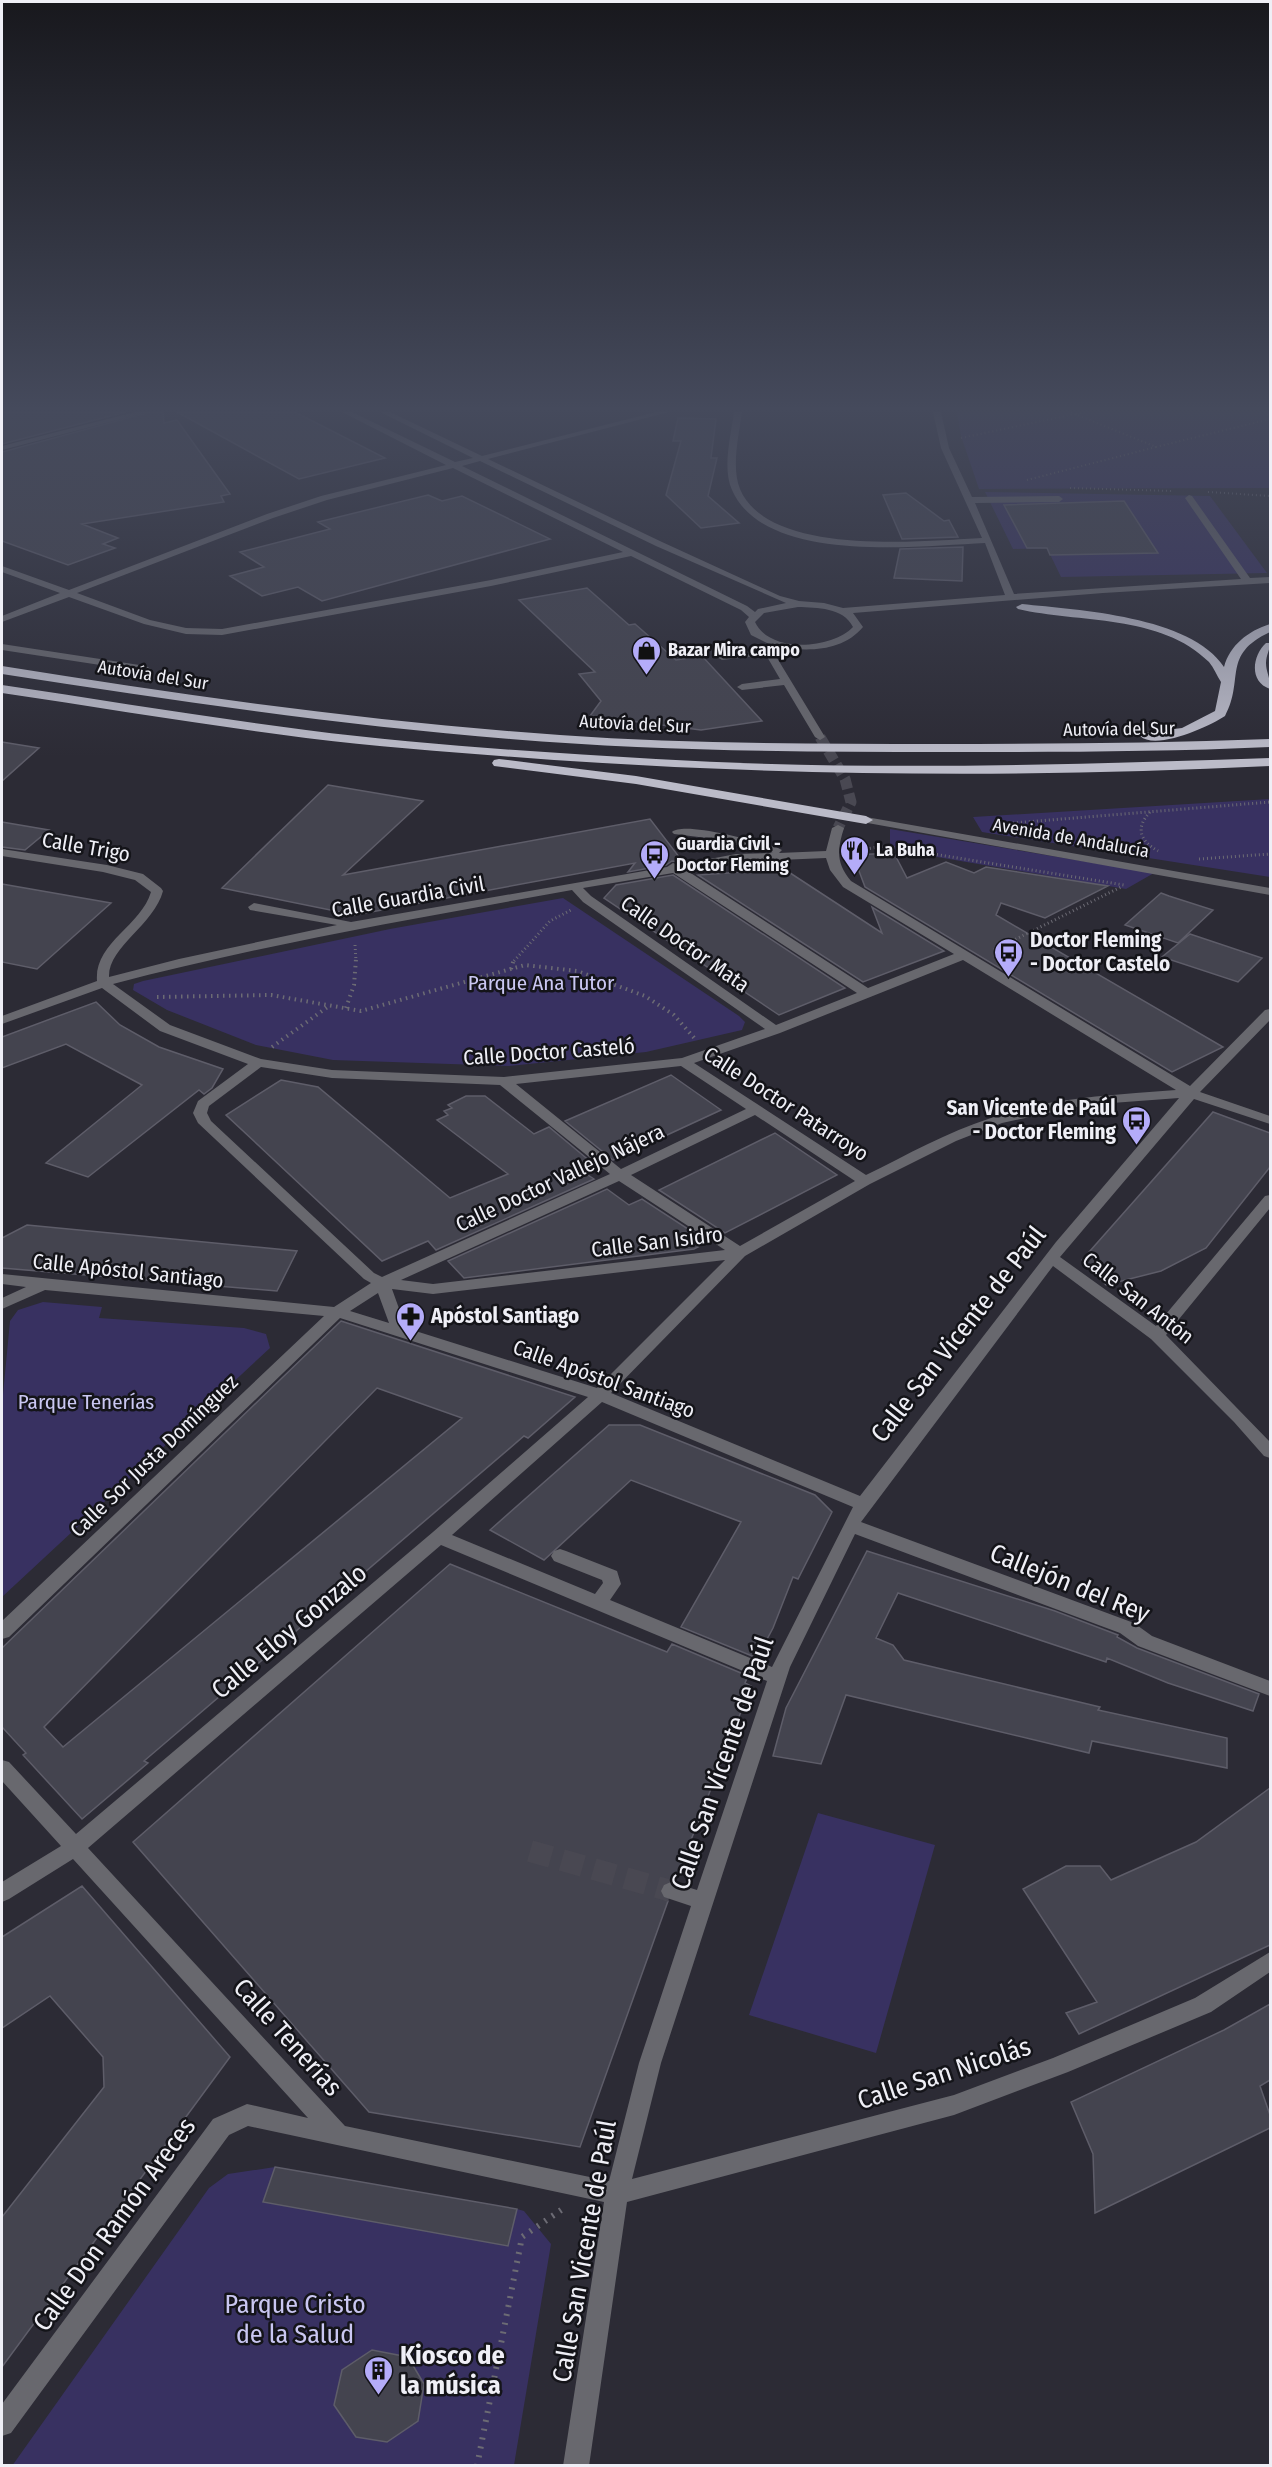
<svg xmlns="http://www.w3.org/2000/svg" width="1272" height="2467" font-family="'Fira Sans Condensed',sans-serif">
<rect width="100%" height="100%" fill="#2c2b35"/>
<path fill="#383161" d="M957 412H1270V488L979 489 961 436Z
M985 492 1210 496 1267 573 1061 577 1047 548 1013 549Z
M1270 799V877L982 832 973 817Z
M890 829 1154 873 1126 889 890 849Z
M563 898 739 1016 745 1022 742 1030 646 1052 509 1066 333 1060 256 1045 167 1010 133 990 134 984 143 981 390 929Z
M43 1302 102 1307 99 1318 244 1328 266 1334 270 1348 2 1597V1405L10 1321 18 1310Z
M818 1813 935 1845 876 2053 749 2015Z
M275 2167 517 2209 524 2211 551 2244 514 2465 12 2466 209 2188 228 2174Z"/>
<path fill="#44444f" stroke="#5e5d69" stroke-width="1.5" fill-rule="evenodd" d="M2 412H126L2 444Z
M150 412H163L164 423 177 420 230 494 221 496 224 502 82 524 118 538 103 544 115 548 68 565 2 541V452Z
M177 412H295L385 458 299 479Z
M678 418 716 419 711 458H717L708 496 739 523 701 528 666 495 681 441H673Z
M906 493 944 521 949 520 958 537 902 539 883 495Z
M428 495 442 501 462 496 550 539 322 601 298 587 262 596 230 576 264 567 240 552 330 529 318 522Z
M1124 501 1158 553 1050 555 1047 548H1027L1004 505Z
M963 547 962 581 894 578 900 549Z
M587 588 629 625 635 624 676 660 702 656 762 721 701 730 590 716 601 701 579 674 595 672 519 600Z
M2 742 39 748 2 781Z
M328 785 423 801 343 875 650 819 683 862 672 861 666 865 628 872 635 863 355 915 222 888Z
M2 822 49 830 25 850 2 847Z
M894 853 907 878 946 862 974 873 986 867 1108 886 1045 918 1001 903 996 915 1223 1047 1172 1072 865 887 853 855Z
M784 869 882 933 872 907 944 951 863 982 698 875Z
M673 875 845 988 779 1015 604 898 616 885Z
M2 884 111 903 37 969 2 962Z
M1161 893 1169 896 1213 910 1178 943 1125 925Z
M1190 934 1262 958 1238 982 1162 957Z
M96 1002 120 1025 159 1047 223 1069 212 1088 204 1094 199 1090 88 1177 46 1163 142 1085 66 1044 2 1068V1037Z
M671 1075 721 1110 613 1160 565 1121Z
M281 1080 318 1087 450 1198 508 1174 437 1120 448 1115 444 1111 452 1108 448 1105 466 1096H485L534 1134 549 1127 597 1167 585 1173 594 1179 436 1250 428 1241 382 1261 226 1115Z
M1213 1112 1270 1133V1167L1206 1248 1161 1271 1106 1285 1082 1260Z
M775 1133 837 1175 725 1233 659 1190Z
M607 1189 629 1205 642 1199 708 1242 694 1249 464 1278 448 1261Z
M27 1225 297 1251 277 1291 2 1268V1238Z
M341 1321 575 1397 528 1438 524 1436 144 1761 148 1763 82 1819 23 1755 26 1753 2 1727V1648ZM377 1388 462 1418 63 1747 44 1727Z
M609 1425H640L815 1495 832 1512 798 1579 793 1577 773 1628 757 1658 681 1627 741 1522 631 1480 544 1560 490 1530Z
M867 1551 1055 1611 1118 1635 1117 1637 1137 1648 1259 1694 1253 1711 1168 1683 1107 1658 1106 1662 898 1593 876 1638 893 1645 904 1660 1100 1707 1098 1710 1227 1738V1768L1092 1741 1089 1753 846 1695 821 1764 773 1756 786 1708Z
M450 1564 667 1652 672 1644 748 1676 745 1683 751 1686 675 1881 663 1883 659 1890 662 1898 668 1901 580 2147 369 2112 133 1842Z
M1270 1788V1945L1079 2034 1066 2013 1097 2002 1023 1889 1066 1866H1100L1111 1880 1196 1842Z
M82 1886 230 2057 2 2367V2217L104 2087 103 2057 50 1996 2 2028V1937Z
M1270 2004V2080L1260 2086 1270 2115V2128L1095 2213 1093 2154 1071 2102 1224 2030Z
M275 2167 517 2209 508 2246 263 2202Z
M372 2350 408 2357 424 2384 418 2421 387 2442 356 2437 334 2405 342 2370Z"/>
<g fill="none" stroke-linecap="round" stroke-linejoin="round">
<path stroke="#494852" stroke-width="11" stroke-dasharray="11 5" stroke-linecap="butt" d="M820 737 845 779 851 802 838 828"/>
<path stroke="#494852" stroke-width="22" stroke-dasharray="22 11" stroke-linecap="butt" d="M530 1851 671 1891"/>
<path stroke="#6c6b74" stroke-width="2" stroke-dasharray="1 3" stroke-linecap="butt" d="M1264 412 1270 415
M1076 414 1086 412
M961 438 1075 414 1069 412
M1156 447 1270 419
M1027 480 1156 447 1075 414
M1070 488 1173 491
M1208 492 1270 496"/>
<path stroke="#6c6b74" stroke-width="3" stroke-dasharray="1 3" stroke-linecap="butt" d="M1150 812C1135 828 1140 841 1158 851
M1001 824 1270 802
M854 851 884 846 1124 885
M1199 859 1270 854
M355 945 356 961
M994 950 1121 887
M514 961 550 921 571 910"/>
<path stroke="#6c6b74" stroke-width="4" stroke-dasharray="1.5 4.5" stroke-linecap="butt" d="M511 969 514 959
M157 997 271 995 361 1011 525 965 577 971 645 996 674 1015 696 1040
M346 1008 354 985 356 959
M272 1047 329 1006"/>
<path stroke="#6c6b74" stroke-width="6" stroke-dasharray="2 7" stroke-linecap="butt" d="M477 2466 522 2237 564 2208"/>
<path fill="#68686e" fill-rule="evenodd" d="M135 412H148L2 450V446Z
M342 412H352L455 462 473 458 380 412H390L482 456 656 412H669L488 459 662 542 780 596 799 601 824 603 843 608 1005 595 985 543C918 546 765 565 732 490 722 468 731 435 734 412H742C739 435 731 467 740 489 768 557 923 541 982 538L941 448 933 412H941L949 448 972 497 1059 496 1063 499 1059 502 975 503 1014 594 1241 579 1185 498 1189 495 1192 496 1250 578 1270 577V583L1103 593 853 613 863 627C843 651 809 652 780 647L774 653 825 737 820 740 815 737 784 685 742 690 737 687 742 684 780 679 766 655 722 660 717 657 722 654 766 649 771 645 751 635 745 622 749 617 741 610 631 556 491 586 222 635 186 634 144 624 69 597 2 622V616L60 593 2 572V566L69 590 267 514 321 496 446 465ZM480 461 656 546 786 603 758 609 755 612 747 606 462 466ZM453 468 623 552 491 580 222 629 186 628 150 620 77 593 273 518 327 500ZM798 607C817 608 843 607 853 627 832 649 770 654 755 622L764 613Z
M2 644 146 666 151 669 146 672 2 650Z
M866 817 1270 888V895L862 822 860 820Z
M838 825 844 828C837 850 836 863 851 881L1190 1086 1265 1010 1270 1009V1020L1200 1092 1270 1116V1124L1194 1099 1060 1257 1156 1326 1265 1196 1270 1195V1208L1166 1335 1270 1442V1458L1264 1456 1234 1422 1151 1339 1053 1266 861 1522 1134 1623 1152 1636 1270 1681V1696L1138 1646 1120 1633 855 1534 790 1667 661 2063 632 2179 954 2095 1053 2058 1195 1998 1270 1952V1972L1211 2012 1068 2072 954 2115 627 2202 589 2466H563L604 2202 248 2126 229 2135 11 2433 2 2436V2404L213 2119 247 2104 308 2118 73 1859 9 1899 2 1902V1882L61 1846 2 1781V1760L9 1762 76 1834 433 1532 588 1397 340 1318 9 1637 2 1639V1621L324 1316 45 1290 2 1309V1298L26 1287 2 1284V1274L334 1307 371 1283 364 1279 198 1123 193 1113 198 1101 248 1064 160 1031 102 988 2 1024V1016L97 981C94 943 141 926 151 892L135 880 103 872 2 856V849L107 865 143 874 161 888 163 891C154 925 108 947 109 977L179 959 337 925 250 910 248 907 254 903 351 922 667 867 673 863 678 865 736 854 773 853 707 838 674 834 672 832C685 821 757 842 776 847L782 850 779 853 826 851 832 828ZM826 858 830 870 843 887 954 954 868 988 686 870 736 862ZM673 873 857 993 776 1025 591 896 583 888ZM572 890 583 902 765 1029 682 1058 504 1077 332 1070 261 1059 170 1025 113 984C264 944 418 918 572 890ZM963 960 1176 1090C1114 1095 1050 1097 991 1118 947 1132 907 1155 866 1175L694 1063 780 1033ZM681 1066 746 1109 621 1169 516 1084ZM261 1067 332 1078 500 1085 610 1174 382 1277 374 1273 211 1121 207 1113 209 1106ZM1179 1098 1056 1242 860 1496 611 1393 745 1256 870 1184 956 1141 1002 1123 1085 1105ZM755 1115 855 1181 740 1246 631 1175ZM619 1181 725 1250 433 1284 401 1280ZM725 1260 597 1388 406 1328 392 1289 433 1294ZM378 1293 389 1323 350 1311ZM602 1402 853 1507 772 1667 610 1600 621 1584 617 1571 566 1551 560 1549 554 1551 551 1556 554 1561 602 1580 603 1583 595 1594 452 1535ZM441 1545 767 1681 697 1890 671 1882 664 1885 661 1891 664 1897 691 1906 639 2063 609 2181 345 2126 88 1848Z"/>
<path fill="#bbbbc8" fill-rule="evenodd" d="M1022 604C1078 610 1191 616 1224 667 1230 645 1248 631 1270 624V632C1221 655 1245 679 1225 716 1210 726 1156 751 1140 736L1141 733 1182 728 1215 711 1221 682C1217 676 1214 668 1209 662 1161 614 1078 623 1018 609L1016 607Z
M1266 643H1270C1270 650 1266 655 1266 663 1266 672 1271 679 1270 689 1249 682 1252 656 1266 643Z
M2 666C187 696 373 722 560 735 686 744 812 744 938 744 1048 744 1159 743 1270 739V747C1162 752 1053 752 944 752 799 752 654 751 510 739 339 725 170 700 2 674Z
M2 685C103 700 204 717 306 730 422 745 540 752 656 759 861 771 1066 765 1270 758V766C1032 778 792 776 554 760 472 754 388 748 306 738 204 725 103 708 2 693Z
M499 759 636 776 866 816 873 820 866 824 636 784 494 766 492 763 494 760Z"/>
</g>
<linearGradient id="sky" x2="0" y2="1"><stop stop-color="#18181d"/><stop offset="0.54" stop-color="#454a5c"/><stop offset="1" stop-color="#454a5c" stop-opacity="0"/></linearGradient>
<rect width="1272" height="757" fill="url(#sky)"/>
<defs>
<symbol id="shop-pin" viewBox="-11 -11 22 30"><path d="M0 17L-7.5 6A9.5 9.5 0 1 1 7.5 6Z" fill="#b4acf9" stroke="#141419"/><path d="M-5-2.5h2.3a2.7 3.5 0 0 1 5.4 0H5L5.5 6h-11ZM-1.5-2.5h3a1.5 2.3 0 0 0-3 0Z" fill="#111"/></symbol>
<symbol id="restaurant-pin" viewBox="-11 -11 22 30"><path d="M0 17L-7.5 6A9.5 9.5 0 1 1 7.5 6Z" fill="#b4acf9" stroke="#141419"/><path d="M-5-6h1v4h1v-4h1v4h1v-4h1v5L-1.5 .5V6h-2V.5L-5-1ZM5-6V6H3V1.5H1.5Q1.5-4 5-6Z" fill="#111"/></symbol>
<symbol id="bus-pin" viewBox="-11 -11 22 30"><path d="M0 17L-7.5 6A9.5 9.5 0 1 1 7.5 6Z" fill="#b4acf9" stroke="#141419"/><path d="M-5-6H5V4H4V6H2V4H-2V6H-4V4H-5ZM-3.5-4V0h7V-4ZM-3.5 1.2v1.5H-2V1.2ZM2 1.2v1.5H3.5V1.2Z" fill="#111"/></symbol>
<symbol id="pharmacy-pin" viewBox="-11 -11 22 30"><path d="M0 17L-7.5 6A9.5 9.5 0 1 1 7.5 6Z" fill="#b4acf9" stroke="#141419"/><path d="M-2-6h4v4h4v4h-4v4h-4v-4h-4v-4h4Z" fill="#111"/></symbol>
<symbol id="building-pin" viewBox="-11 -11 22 30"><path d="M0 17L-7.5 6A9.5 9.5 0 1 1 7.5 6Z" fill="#b4acf9" stroke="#141419"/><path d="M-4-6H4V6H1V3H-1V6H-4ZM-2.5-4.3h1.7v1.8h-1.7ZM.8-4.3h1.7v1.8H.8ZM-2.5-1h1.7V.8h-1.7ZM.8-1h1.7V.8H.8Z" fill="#111"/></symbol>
</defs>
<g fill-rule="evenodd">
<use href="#shop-pin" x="630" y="634" width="33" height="45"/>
<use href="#restaurant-pin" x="838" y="834" width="33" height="45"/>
<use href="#bus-pin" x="638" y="838" width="33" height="45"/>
<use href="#bus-pin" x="992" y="936" width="33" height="45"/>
<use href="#bus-pin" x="1120" y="1104" width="33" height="45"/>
<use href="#pharmacy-pin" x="394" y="1300" width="33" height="45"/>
<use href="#building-pin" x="362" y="2354" width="33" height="45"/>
</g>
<g text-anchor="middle" stroke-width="5" stroke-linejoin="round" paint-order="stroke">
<g font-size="18" font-weight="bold" fill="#efeff6" stroke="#141419" text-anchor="start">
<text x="668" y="656">Bazar Mira campo</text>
<text x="676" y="850">Guardia Civil -<tspan x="676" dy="21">Doctor Fleming</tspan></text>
<text x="876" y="856">La Buha</text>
</g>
<g font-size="18" fill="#efeff6" stroke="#141419">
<text transform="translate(153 675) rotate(9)" y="6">Autovía del Sur</text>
<text transform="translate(635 724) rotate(3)" y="6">Autovía del Sur</text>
<text transform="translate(1119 729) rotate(-1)" y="6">Autovía del Sur</text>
<text transform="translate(1071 838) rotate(10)" y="6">Avenida de Andalucía</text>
</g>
<g font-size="21" fill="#efeff6" stroke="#141419">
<text transform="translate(86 847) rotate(10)" y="7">Calle Trigo</text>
<text transform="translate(408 897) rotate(-10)" y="7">Calle Guardia Civil</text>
<text transform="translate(685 944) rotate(35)" y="7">Calle Doctor Mata</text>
<text transform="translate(549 1052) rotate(-4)" y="7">Calle Doctor Casteló</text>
<text transform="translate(786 1104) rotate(33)" y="7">Calle Doctor Patarroyo</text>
<text transform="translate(560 1178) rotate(-25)" y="7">Calle Doctor Vallejo Nájera</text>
<text transform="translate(657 1242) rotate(-7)" y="7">Calle San Isidro</text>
<text transform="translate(128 1271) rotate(6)" y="7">Calle Apóstol Santiago</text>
<text transform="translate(1138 1298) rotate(38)" y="7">Calle San Antón</text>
<text transform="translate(604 1379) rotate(20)" y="7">Calle Apóstol Santiago</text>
<text transform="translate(154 1456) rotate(-44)" y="7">Calle Sor Justa Domínguez</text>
</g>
<g font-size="21" font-weight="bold" fill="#efeff6" stroke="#141419" text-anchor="start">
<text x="1030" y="947">Doctor Fleming<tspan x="1030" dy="24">- Doctor Castelo</tspan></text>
<text x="1116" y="1115" text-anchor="end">San Vicente de Paúl<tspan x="1116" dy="24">- Doctor Fleming</tspan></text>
<text x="431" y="1323">Apóstol Santiago</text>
</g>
<g font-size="21" fill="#cac7f2" stroke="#141419">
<text x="541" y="990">Parque Ana Tutor</text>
<text x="86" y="1409">Parque Tenerías</text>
</g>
<g font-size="26" fill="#efeff6" stroke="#141419">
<text transform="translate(958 1334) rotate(-52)" y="9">Calle San Vicente de Paúl</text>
<text transform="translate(1070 1583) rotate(22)" y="9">Callejón del Rey</text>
<text transform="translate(289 1631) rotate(-40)" y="9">Calle Eloy Gonzalo</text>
<text transform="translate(722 1763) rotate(-71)" y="9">Calle San Vicente de Paúl</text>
<text transform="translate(288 2037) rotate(48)" y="9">Calle Tenerías</text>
<text transform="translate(944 2073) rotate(-18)" y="9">Calle San Nicolás</text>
<text transform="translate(114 2224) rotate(-54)" y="9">Calle Don Ramón Areces</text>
<text transform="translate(584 2251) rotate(-80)" y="9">Calle San Vicente de Paúl</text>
</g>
<g font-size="26" fill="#cac7f2" stroke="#141419">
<text x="295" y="2313">Parque Cristo<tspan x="295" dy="30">de la Salud</tspan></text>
</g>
<g font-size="26" font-weight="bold" fill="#efeff6" stroke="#141419" text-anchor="start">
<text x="400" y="2364">Kiosco de<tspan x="400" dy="30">la música</tspan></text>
</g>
</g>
<rect width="1272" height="2467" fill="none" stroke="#efeff6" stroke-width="6"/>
</svg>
